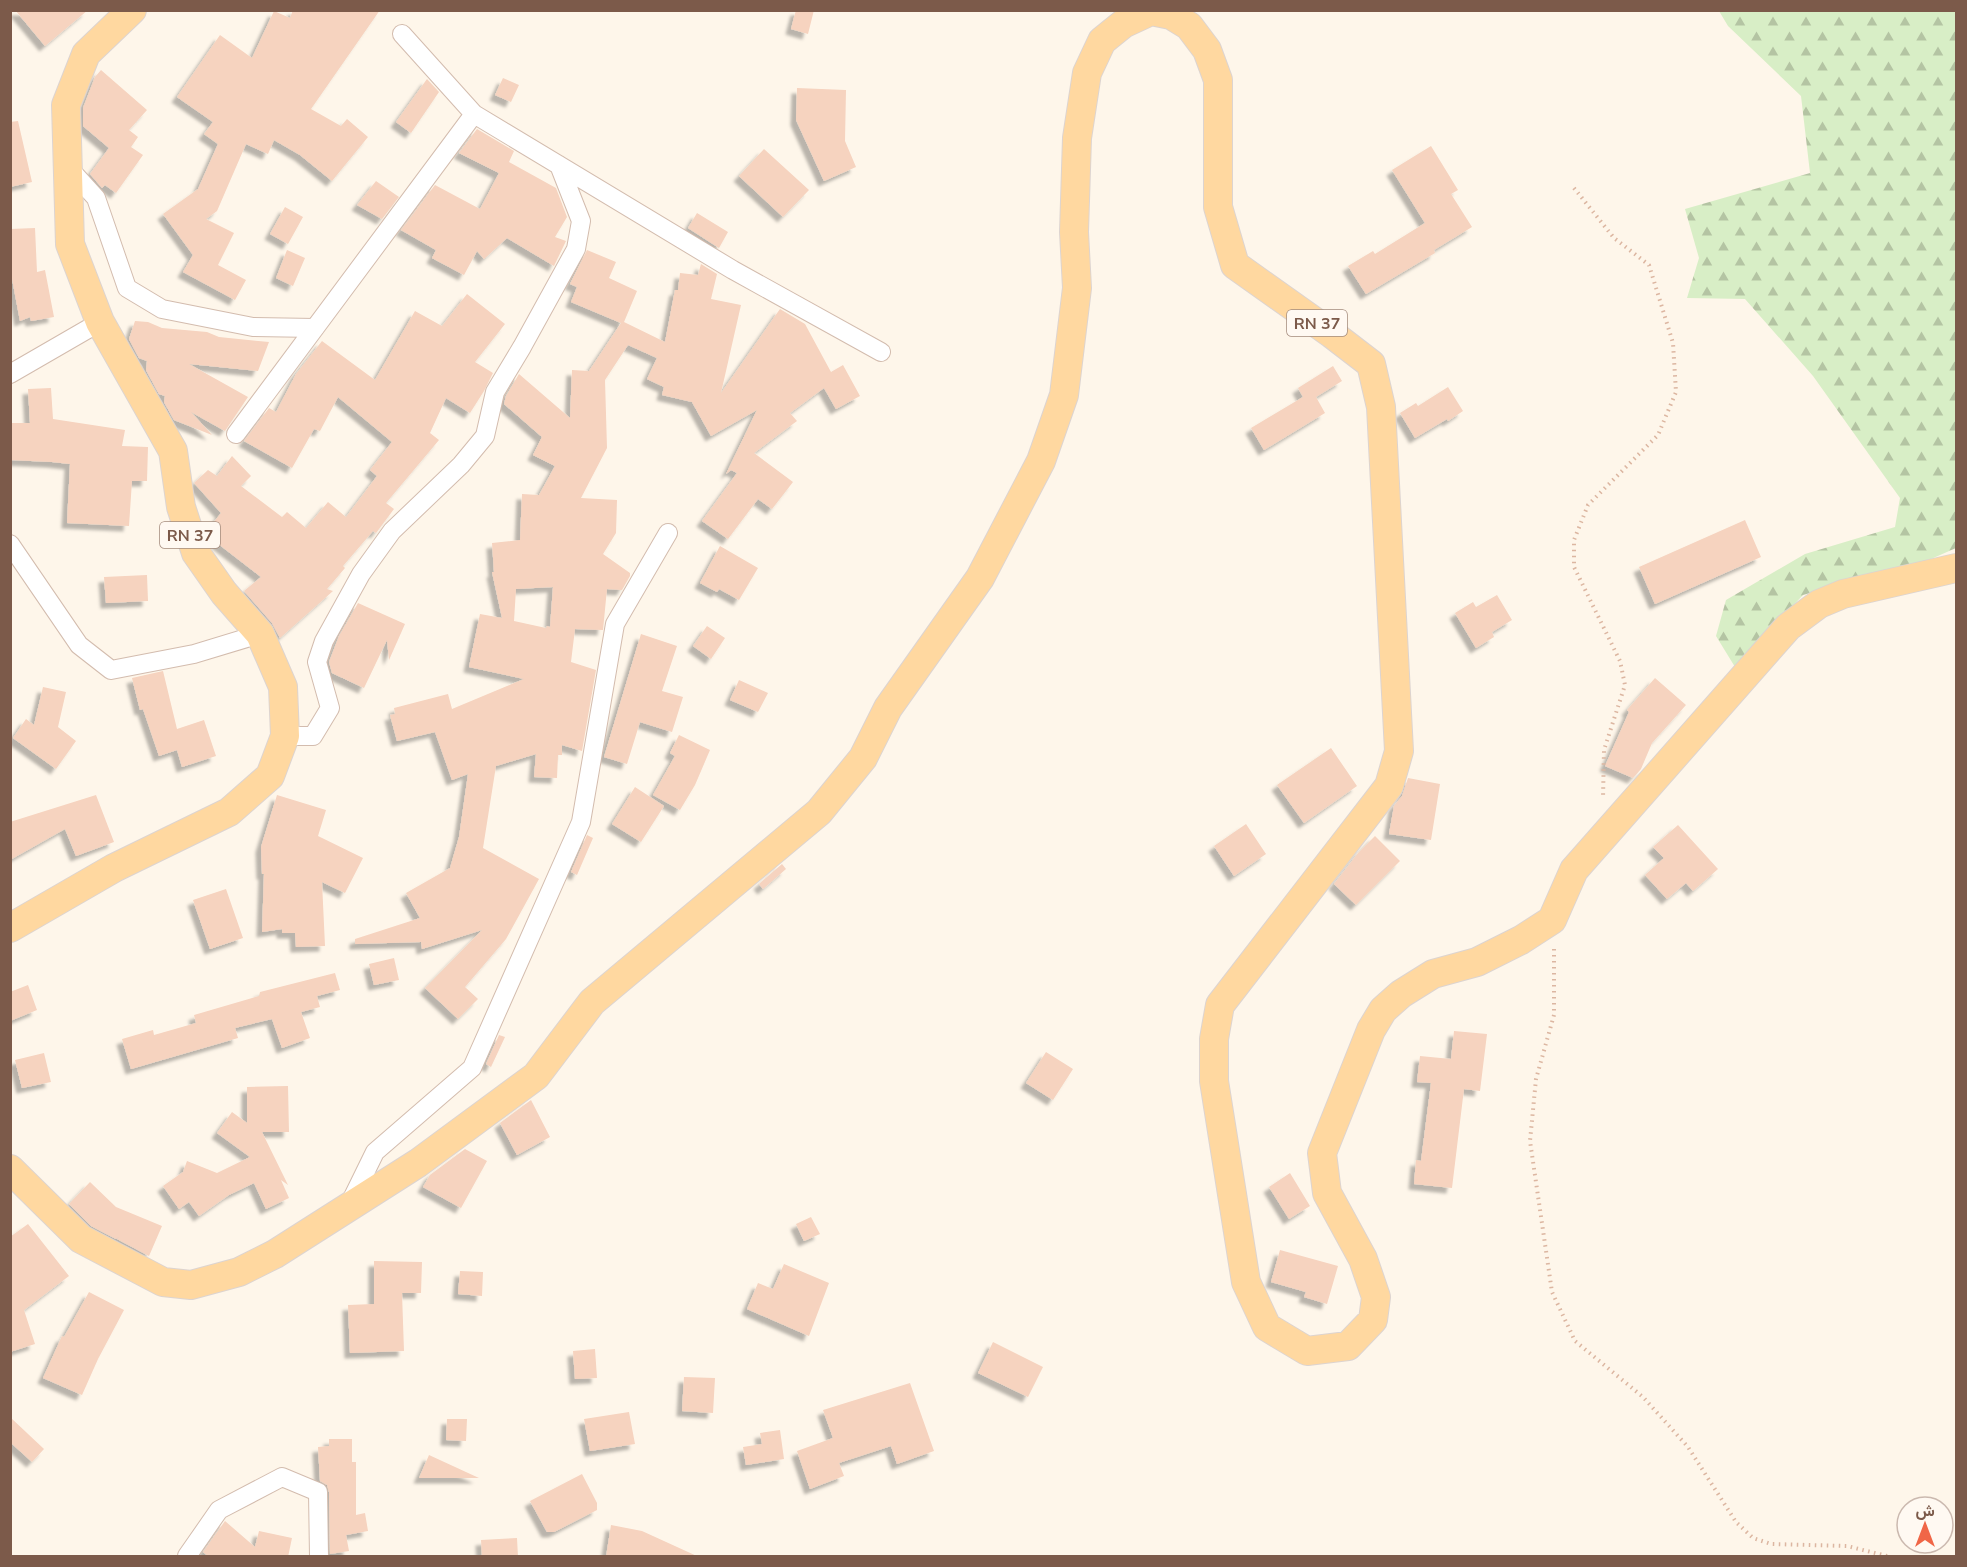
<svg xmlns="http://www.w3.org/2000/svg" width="1967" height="1567" font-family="'Nunito Sans',Vazirmatn,sans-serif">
<defs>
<pattern id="forest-firs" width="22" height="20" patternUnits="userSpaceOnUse" patternTransform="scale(1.5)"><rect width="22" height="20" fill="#d8eec6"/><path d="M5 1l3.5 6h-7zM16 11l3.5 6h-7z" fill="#b4c4a3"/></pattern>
<filter id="shadow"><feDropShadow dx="-5.5" dy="5.5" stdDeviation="1.5" flood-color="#0004"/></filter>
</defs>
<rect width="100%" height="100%" fill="#fef6ea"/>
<path fill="url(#forest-firs)" d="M1719 11H1956V548L1931 559 1803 595 1735 667 1716 636 1726 600 1805 554 1895 527 1900 498 1813 376 1745 299 1687 298 1699 258 1685 209 1810 173 1801 96 1728 26Z"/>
<path fill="#f6d3bf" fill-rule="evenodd" filter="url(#shadow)" d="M15 10H88L45 46Z
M293 10H380L311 109 341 126 347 119 368 137 332 181 300 155 274 140 268 154 246 144 217 211 206 219 234 233 218 265 246 280 235 300 183 272 193 255 163 214 198 189 218 144 204 134 213 122 177 97 220 35 252 58 274 11 290 18Z
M796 10H814L808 34 791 29Z
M101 70 147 110 129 130 138 137 131 147 143 155 116 193 105 185 102 188 90 174 109 148 83 126V108L95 77Z
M503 78 519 85 511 102 495 95Z
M427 79 439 92 411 133 396 122Z
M797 88 846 90 845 141 856 167 824 181 796 120Z
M18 121 32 182 10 187V122Z
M477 129 514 151 509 162 556 188 567 217 555 237 566 241 554 266 507 238 484 259 477 251 464 275 432 258 436 250 401 230 435 185 480 209 499 173 459 153Z
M1431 146 1458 190 1451 194 1472 227 1434 250 1435 253 1366 294 1348 266 1373 251 1375 254 1425 223 1392 170Z
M764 149 809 190 783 217 739 176Z
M376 181 399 197 382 219 357 205Z
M285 207 303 217 288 244 270 234Z
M697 213 728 232 719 248 688 228Z
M35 228 37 272 45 270 54 317 31 321 30 317 20 321 10 268V229Z
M287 250 305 258 293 286 276 278Z
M587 250 616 262 609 278 637 291 624 322 665 342 675 290H678L680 273 698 275 701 264 717 274 711 299 741 305 721 393 780 309 805 324 831 372 843 365 860 396 836 409 824 388 790 413 797 421 754 453 793 482 772 509 758 499 728 539 702 521 737 473 731 470 726 474 757 410 711 436 692 402 662 395 664 387 647 379 657 358 628 345 605 380 607 448 581 498 617 500 616 533 603 554 630 573V576L622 590 607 589 603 630 575 629 571 662 596 670 582 751 562 745V755H558L557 778 534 777 536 754 496 766 483 848 539 879 506 939 465 987 478 999 458 1019 425 988 482 930 422 949 421 942 355 944V939L420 918 406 893 450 868 459 837 468 774 452 780 435 732 397 741 390 715 395 714 394 708 448 694 452 709 524 679 469 667 480 614 502 618 492 572H494L492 543 520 540 522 494 539 495 555 466 533 455 542 437 504 404 506 396 519 374 570 418 572 370 589 371 621 323 571 302 577 287 570 284ZM553 587 550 627 547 626 546 628 514 621 516 589Z
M467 294 505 324 475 362 493 373 484 391 470 413 446 398 430 433 439 440 386 503 394 509 376 533 373 531 343 566 345 568 327 589 333 591 280 638 272 623 244 591 261 577 208 536 206 532 221 513 194 483 208 470 217 476 232 456 251 476 241 486 282 517 287 512 306 528 328 502 346 517 377 476 370 470 392 442 338 397 320 431 314 429 292 468 244 441 269 408 276 412 296 374 322 341 375 380 415 311 442 326Z
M135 321 148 322 162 328 207 332 219 337 269 342 258 371 189 364 248 397 225 431 191 412 212 435 174 420 164 402 165 396 159 394 146 370 147 361 139 358 129 339Z
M1333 366 1342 381 1316 397 1325 413 1264 450 1251 428 1303 397 1298 388Z
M1448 387 1463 411 1448 421 1447 419 1415 438 1400 413 1416 403 1418 406Z
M51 388 53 419 125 430 122 446 148 447 147 481H132L129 526 67 523 70 464 52 462 10 460V423H30L28 389Z
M1745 520 1761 557 1655 604 1639 567Z
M720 546 758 568 739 600 719 589 717 592 700 583Z
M147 575 148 601 106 603 104 577Z
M1497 595 1512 620 1492 632 1494 637 1476 648 1455 613 1473 602 1476 607Z
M358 603 405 624 389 660 387 640 364 688 332 673 329 662 339 636Z
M707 626 725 638 711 659 693 646Z
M641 634 677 646 662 691 683 697 672 732 640 722 627 764 604 757Z
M163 671 177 729 204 720 216 756 182 767 177 750 159 756 143 709 140 710 132 678Z
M1655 678 1686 705 1652 743 1641 769 1633 778 1605 766 1629 712 1627 710Z
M739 680 768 693 758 712 730 700Z
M43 687 66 692 58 727 76 741 56 769 13 738 26 719 34 725Z
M679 735 710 750 695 785 680 810 653 795 675 756 670 753Z
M1331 748 1357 786 1304 823 1277 785Z
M1408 778 1440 784 1431 840 1389 834 1394 806 1402 796Z
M635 787 664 806 641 842 612 824Z
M96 795 114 842 76 856 65 829 10 860V822Z
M277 795 326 810 318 836 363 858 345 893 322 882 325 946 296 947 295 933H282V929L262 932 264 874H262L261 847Z
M1246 824 1266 854 1234 876 1214 846Z
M1678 825 1718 869 1693 891 1686 883 1667 899 1645 875 1664 858 1653 847Z
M587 835 593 838 577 875 571 872Z
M1375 836 1400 861 1356 905 1334 884 1359 852Z
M782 864 786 869 763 889 759 884Z
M226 889 243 938 210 949 193 900Z
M394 958 399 980 374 985 369 964Z
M335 973 340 990 317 996 320 1007 301 1012 310 1038 282 1048 272 1019 235 1028 238 1038 131 1069 122 1039 153 1030 154 1035 196 1023 194 1015 259 996 260 992Z
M28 985 37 1010 10 1021V992Z
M1454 1031 1487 1034 1480 1091 1464 1089 1452 1188 1414 1184 1416 1160 1421 1161 1431 1083 1417 1082 1420 1056 1451 1059Z
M499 1035 505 1037 491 1067 486 1064Z
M1046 1052 1073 1069 1053 1100 1026 1083Z
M44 1053 51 1082 22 1088 15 1060Z
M288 1086 289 1132H262L288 1185 281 1180 289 1198 266 1209 254 1183 229 1195 199 1216 189 1202 179 1209 163 1186 183 1172 187 1161 217 1173 250 1157 217 1133 232 1112 247 1123V1087Z
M531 1100 550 1137 517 1155 500 1123Z
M465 1149 487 1161 461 1208 423 1187 430 1175Z
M1290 1173 1310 1206 1289 1219 1269 1187Z
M90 1182 116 1207 162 1226 149 1256 117 1239 119 1237 116 1239 91 1226 69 1204Z
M811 1217 820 1234 804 1241 796 1224Z
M28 1224 69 1276 24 1310 35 1344 10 1352V1237Z
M1280 1250 1338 1266 1327 1304 1304 1297 1306 1292 1271 1282Z
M374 1261 422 1262 421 1293H402L404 1351 350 1353 348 1305 374 1304Z
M784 1264 829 1283 809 1336 747 1309 758 1283 773 1289Z
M460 1271 483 1272 482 1296 458 1294Z
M89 1292 124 1310 98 1359 82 1395 43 1378 62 1336 64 1337Z
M993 1342 1043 1367 1028 1397 978 1373Z
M595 1349 597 1378 575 1379 573 1351Z
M684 1377 715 1378 713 1413 682 1411Z
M910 1383 934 1451 897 1464 891 1446 839 1463 844 1476 810 1489 797 1451 833 1438 823 1410Z
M629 1412 635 1444 590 1451 584 1419Z
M10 1417 44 1449 32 1462 10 1442Z
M447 1419H467L466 1441 446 1440Z
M780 1430 784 1459 746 1465 743 1447 762 1444 760 1433Z
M329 1439H352V1462H356V1515L365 1513 368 1531 346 1535 349 1551 330 1554 329 1492 327 1485 320 1481 318 1447 329 1446Z
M429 1455 479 1478H419Z
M582 1474 597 1503V1510L554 1532H547L530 1501Z
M225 1521 255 1547 259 1531 292 1538 288 1557H209L203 1552Z
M611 1525 642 1531 699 1557H606Z
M517 1538 518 1557H482L481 1540Z"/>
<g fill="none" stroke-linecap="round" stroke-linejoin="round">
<defs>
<path id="minor" d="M402 34 474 114 733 270 881 352
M67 166 96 198 127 288 162 309 253 327 315 328
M10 374 100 322
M236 434 474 114
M10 544 79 645 111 670 194 654 260 634
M285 736H313L330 708 317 662 324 641 361 574 392 531 461 465 485 436 495 392 522 347 576 249 581 221 559 165
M350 1203 375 1152 472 1068 581 822 615 624 668 533
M187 1556 219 1510 282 1477 318 1492 319 1556"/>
<path id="primary" d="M10 928 114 868 229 812 270 776 285 736 283 687 260 634 224 593 196 553 181 507 173 451 100 322 70 244 66 105 86 54 132 10
M10 1169 81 1239 163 1282 191 1285 239 1272 275 1254 418 1163 536 1076 592 1002 819 812 863 758 888 708 980 578 1041 461 1064 395 1077 288 1074 232 1077 138 1087 73 1102 41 1123 24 1151 11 1171 15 1189 26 1207 50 1218 80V207L1235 265 1332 334 1371 364 1381 407 1399 751 1389 786 1220 1005 1214 1039V1081L1246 1282 1267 1327 1307 1351 1348 1346 1373 1320 1376 1297 1363 1259 1327 1193 1322 1153 1371 1030 1383 1010 1401 994 1433 974 1477 962 1521 940 1552 920 1574 870 1788 627 1819 604 1843 594 1956 568"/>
</defs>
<use href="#minor" stroke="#d3bcae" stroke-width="20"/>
<use href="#primary" stroke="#ddd4d0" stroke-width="30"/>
<path stroke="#dcb6a1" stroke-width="4" stroke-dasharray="1.5 4.5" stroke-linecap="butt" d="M1574 188 1614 238 1649 265 1673 343 1676 392 1658 435 1588 505 1574 540V567L1620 661 1625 685 1604 750 1603 798
M1554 949V1015L1536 1079 1530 1141 1552 1292 1575 1341 1643 1397 1688 1447 1736 1522 1753 1538 1771 1544 1847 1546 1887 1556"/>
<use href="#minor" stroke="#fff" stroke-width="18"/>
<use href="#primary" stroke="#ffd8a0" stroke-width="28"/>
</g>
<g text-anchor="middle" stroke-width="6" stroke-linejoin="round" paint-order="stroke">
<g fill="#fff9f2" stroke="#a38a7c" stroke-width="1.5">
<rect x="1287" y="310" width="60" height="26" rx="4.5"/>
<rect x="160" y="522" width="60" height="26" rx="4.5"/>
</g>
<g font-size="16" font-weight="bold" fill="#7c5a4a">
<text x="1317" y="329">RN 37</text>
<text x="190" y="541">RN 37</text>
</g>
</g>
<rect width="1967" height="1567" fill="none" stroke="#7c5a4a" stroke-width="24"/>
<g transform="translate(1925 1525)"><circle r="28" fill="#fff9f2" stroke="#cbb9af" stroke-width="1.5"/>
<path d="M0-4.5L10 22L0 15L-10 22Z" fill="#f06647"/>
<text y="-9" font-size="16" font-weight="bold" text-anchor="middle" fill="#7c5a4a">ش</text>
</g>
</svg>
